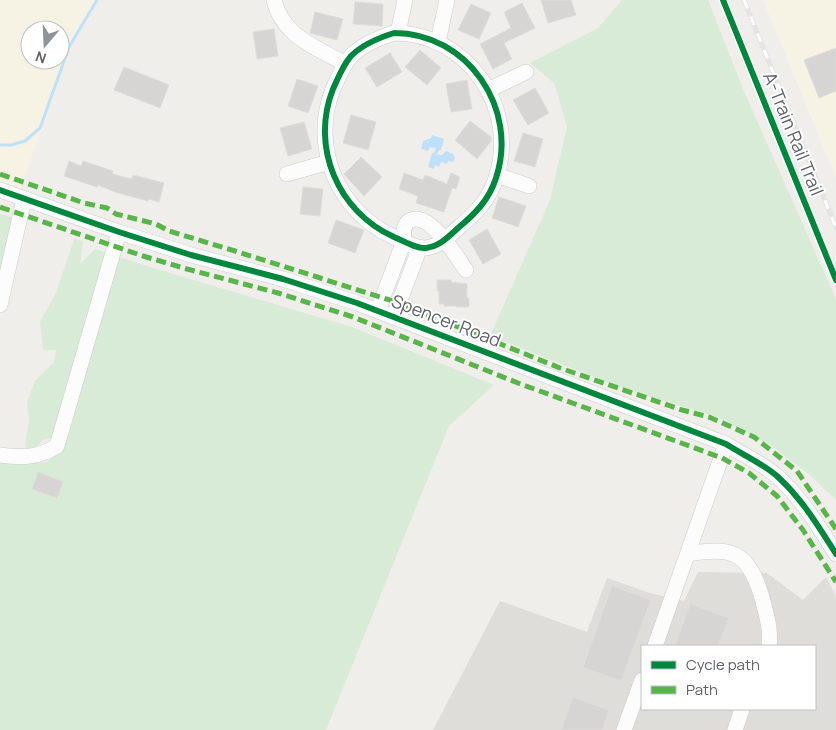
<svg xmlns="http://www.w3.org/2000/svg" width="836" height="730" font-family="Manrope,sans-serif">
<rect width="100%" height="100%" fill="#efeeea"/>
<path fill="#f7f3e4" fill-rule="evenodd" d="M0 0H97L69 47 18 197 0 190ZM30 30H60V60H30Z
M763 0H836V178Z"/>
<path fill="#dfddda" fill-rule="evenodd" d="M698 572 767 573 803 600 826 577 836 596V730H433L500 601 587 632 607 578 650 593 684 601ZM642 646H815V709H642Z"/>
<path fill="#d8ebd6" d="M622 0H708L743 89 836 299V500L810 475 769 444 714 416 625 389 490 336 550 200 567 126 554 83 530 63 598 28Z
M0 214 16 219 0 285Z
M74 239 83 241 80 264 95 249 150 267 352 327 494 385 449 426 326 730H0V461L11 464 47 462 64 446 68 437 44 439 32 451 28 453 25 445 29 420 27 402 35 381 54 362 56 350H43L40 322 56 293Z"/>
<path fill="#bfe0f9" d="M432 135 444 139 441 150H439L437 155H442L446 151 453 154 455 158 453 162 448 161 447 164 441 162 439 167 435 165 434 169 428 167 432 153H434L436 148 430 147 428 151 421 149 423 141 431 138Z"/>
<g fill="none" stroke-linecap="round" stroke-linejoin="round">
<path stroke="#bfe0f9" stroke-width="3" d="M0 145H11L25 141 40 128 69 47 97 0"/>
</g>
<path fill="#d6d5d3" stroke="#deddd9" d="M541 0H571L576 15 548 23Z
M355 2 383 4 382 26 353 24Z
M522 3 535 28 504 43 512 59 493 69 480 44 511 28 504 12Z
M471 4 491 13 479 39 458 30Z
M315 12 343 19 337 40 310 33Z
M274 29 278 56 257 59 253 32Z
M836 48V91L819 98 804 60Z
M420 50 441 68 427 85 405 67Z
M390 53 402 72 377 87 365 68Z
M124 67 169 85 160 108 114 90Z
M297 79 318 86 308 113 288 106Z
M467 80 472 109 451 112 446 84Z
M535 88 549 113 528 125 513 100Z
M351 115 376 122 368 150 343 143Z
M470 121 491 137V141L477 159 455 140Z
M304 122 312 149 288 156 280 128Z
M523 133 543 139 535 167 514 161Z
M361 157 382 177 364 196 344 174Z
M69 161 81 166 83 161 113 171 112 174 132 179 133 175 164 183 159 202 149 199 148 201 115 192 98 185 97 187 64 176Z
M404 173 423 180 425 175 447 184 451 173 460 177 456 189 452 188 444 212 416 203 418 196 399 189Z
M303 187 323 189 320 216 300 214Z
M499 197 526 206 518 227 492 218Z
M336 220 364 230 355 253 328 243Z
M487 229 501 254 483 264 469 240Z
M437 280H451V282L467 284V298H469V307H456V306H444V304H439V291H437Z
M38 472 63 482 57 498 32 489Z
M612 586 651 600 621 681 583 667Z
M690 604 729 618 718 646H675Z
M573 697 609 710 602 730H561Z"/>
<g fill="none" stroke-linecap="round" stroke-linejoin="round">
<defs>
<path id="minor" d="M274 0C283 37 316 47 345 64
M394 33C468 33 519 109 496 178 489 200 475 214 458 228 448 237 440 246 426 248 416 249 404 241 394 237 338 212 310 147 333 89 338 78 343 65 351 56 363 44 378 38 394 33Z
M398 33 405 0
M438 42 447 0
M488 90 526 72
M287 174 329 162
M497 175 529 186
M0 190 119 232 191 255 283 279 357 303 726 444C743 455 764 464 778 477 802 499 819 527 836 554
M0 305 24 199
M378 310 404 241C403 234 403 223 411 220 430 212 457 257 466 270
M394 316 420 247
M0 455C23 458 37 458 57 446L119 232
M688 554C736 545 750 555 763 601 767 618 771 629 769 646
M655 646 726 444
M624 730 642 680
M735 730 742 709"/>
</defs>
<use href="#minor" stroke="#cbcccc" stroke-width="16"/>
<use href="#minor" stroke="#fdfcfc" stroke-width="15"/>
<defs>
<path id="rail" d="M744 0 836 228"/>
</defs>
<use href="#rail" stroke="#e4e4e4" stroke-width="5"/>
<use href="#rail" stroke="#fff" stroke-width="3" stroke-dasharray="9" stroke-linecap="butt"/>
<path stroke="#58b549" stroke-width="5" stroke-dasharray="10 5" stroke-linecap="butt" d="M0 174 84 203 107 208 116 214 156 224 169 231 235 251 399 303 560 368 682 410 709 417 754 437 797 471 836 529
M0 207 143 256 187 269 278 293 353 317 518 383 722 458 749 473 777 496 803 530 836 582"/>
<defs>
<path id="cycleway" d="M723 0 836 280
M394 33C468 33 519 109 496 178 489 200 475 214 458 228 448 237 440 246 426 248 416 249 404 241 394 237 338 212 310 147 333 89 338 78 343 65 351 56 363 44 378 38 394 33Z
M0 190 119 232 191 255 283 279 357 303 726 444C743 455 764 464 778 477 802 499 819 527 836 554"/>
</defs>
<use href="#cycleway" stroke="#fff" stroke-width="9"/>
<use href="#cycleway" stroke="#00873e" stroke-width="6"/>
</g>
<g text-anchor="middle" stroke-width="4" stroke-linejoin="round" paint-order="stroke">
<g font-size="18" fill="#5f6368" stroke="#fff">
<text transform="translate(793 134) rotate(68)" y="6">A-Train Rail Trail</text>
<text transform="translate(446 321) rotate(21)" y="6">Spencer Road</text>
</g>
</g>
<rect x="641" y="645" width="175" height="65" fill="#ffffff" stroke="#bfc1c3"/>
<rect x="651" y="661" width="25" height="8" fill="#00873e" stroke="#bfc1c3"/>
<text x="686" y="670" font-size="15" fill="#5f6368">Cycle path</text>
<rect x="651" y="686" width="25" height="8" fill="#58b549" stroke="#bfc1c3"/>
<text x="686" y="695" font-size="15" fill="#5f6368">Path</text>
<g transform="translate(45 45) rotate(199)"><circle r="24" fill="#ffffff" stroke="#bfc1c3"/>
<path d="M0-4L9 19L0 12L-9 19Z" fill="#919496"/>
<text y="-8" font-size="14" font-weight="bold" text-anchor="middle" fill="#5f6368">N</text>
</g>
</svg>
